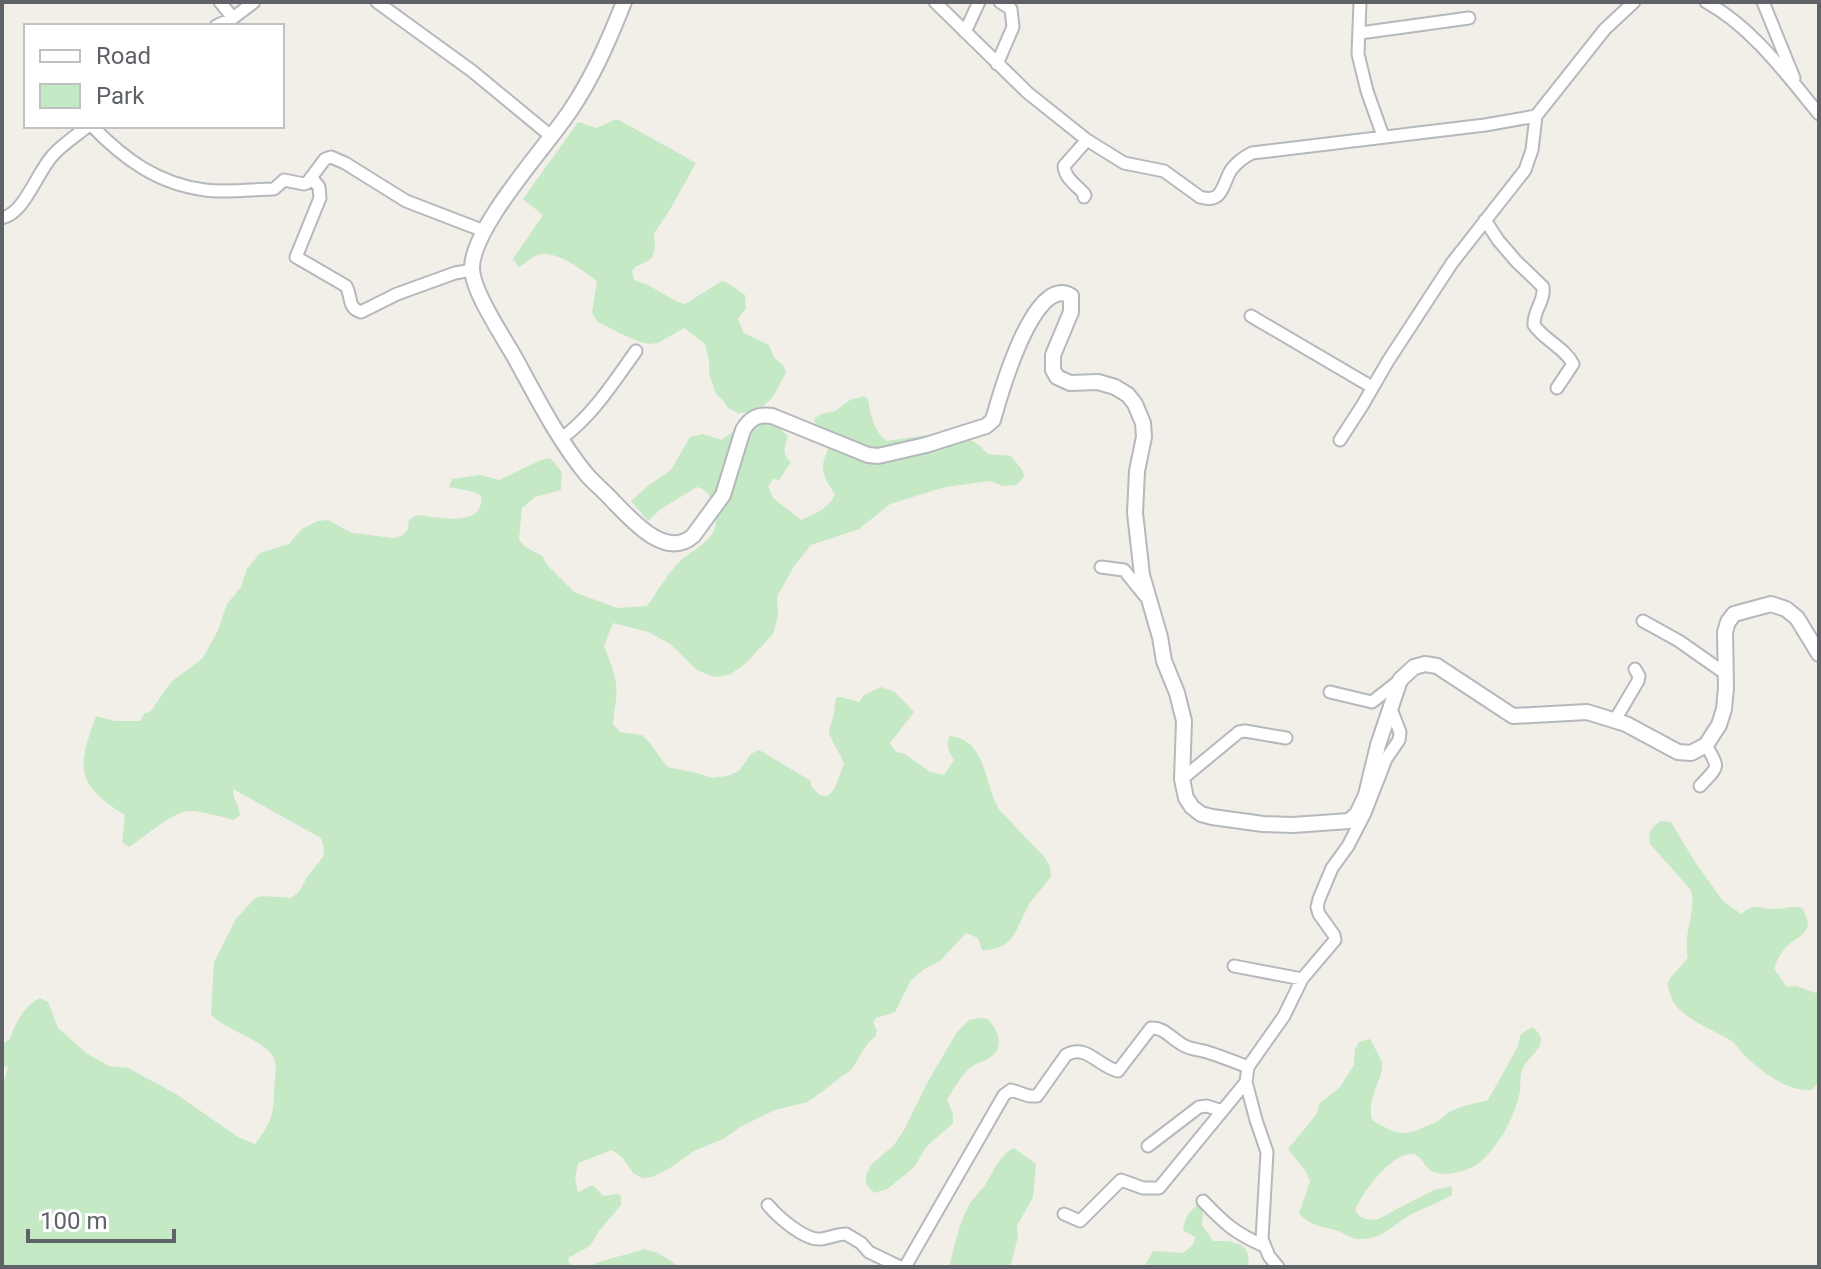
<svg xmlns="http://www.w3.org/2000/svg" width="1821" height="1269" font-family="Roboto,sans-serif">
<rect width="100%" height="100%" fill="#f1efe8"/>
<path fill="#c5e8c5" d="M614 120H619L696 163 668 213 654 233 655 248 652 257 648 261 635 267 632 271 634 280 648 285 676 301 685 304 722 281 726 282 745 295 746 308 738 319 744 333 769 345 774 358 783 365 786 373 772 398 761 408 748 413H738L728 408 723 400 716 394 709 374V360L705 344 684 328 658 343 649 344 640 342 619 333 597 321 592 313 597 281C584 271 560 253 543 254 533 254 527 263 519 267L513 259 543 215 523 199 578 122 597 128Z
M864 396 868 399C870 414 874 431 886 441L928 435 970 440 978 444 988 454 1011 456 1023 471 1024 477 1016 485 1003 486 990 481 945 487 890 504 859 529 811 545 794 566 777 597 778 615 773 634 745 664 729 675 714 677 697 670 669 643 648 632 613 623 604 646C608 656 615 673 616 684 618 696 614 711 613 724L620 732 642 735 650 743 667 767 697 773 712 778 727 776 739 771 751 754 759 750 811 781V786C831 813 838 779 844 763L829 734C829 726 833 721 834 713 835 707 834 703 837 697H841L859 702 864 695 881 687 895 692 914 712 890 743 896 752 905 754 930 772 944 775 954 760C950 752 944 745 950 736 987 740 984 785 999 809 1002 814 1008 818 1012 823 1023 835 1035 847 1046 859L1050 867 1051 877C1044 886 1036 894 1030 903 1015 928 1016 950 982 950L978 938 966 933 940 961 924 969 911 980 895 1012 876 1018 873 1023 877 1030 875 1037 867 1044 852 1069 808 1102 775 1110 740 1127 725 1138 694 1151 670 1168 652 1177 643 1178 633 1173 622 1157 612 1150 578 1163 575 1179 578 1192 593 1185 603 1196 617 1194 621 1196V1205L599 1231 590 1246 568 1258 569 1263 574 1267H2V1088L8 1067 2 1066V1044L10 1039C14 1024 26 1004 40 998L48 1002 58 1028 86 1053 109 1066 128 1068 176 1094 238 1137 255 1144C269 1126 274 1116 274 1093 274 1083 277 1071 275 1061 270 1041 224 1031 211 1014L214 962 236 919 255 898 263 896 291 898 299 892 307 877 323 857 324 848 321 838 233 789C233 799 239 805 240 815L234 820C220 817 203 811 189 811 174 811 144 837 129 847L122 842 125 815C75 784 77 768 96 716L115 721H140L144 714 151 711 171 682 203 658 218 630 227 604 241 587 247 569 260 553 289 544 302 529 318 521 328 520 352 533 394 538 403 535 408 529 409 520 417 515C438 517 485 529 481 496L474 492 449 487 452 479 480 475 499 480 541 460 550 458 562 472 561 490 535 497 522 508 519 539 524 546 542 556 547 565 574 592 617 608 647 606C656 594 663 581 673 569 690 546 727 542 713 505 710 495 707 490 697 487L662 508 648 521 631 501 649 485 671 470 690 437 703 434 721 440 734 431 747 415 778 427 788 436C785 446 781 454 791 462L779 480 773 479 768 486 773 498 801 520C815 514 830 508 835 494 816 467 823 466 832 437L818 430 814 419 821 414 835 411 850 400Z
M1661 821 1671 822 1695 862 1723 901 1741 914C1756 902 1758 909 1774 909 1785 909 1791 905 1802 908 1816 932 1802 933 1787 946 1781 952 1776 961 1774 969L1787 987 1796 986 1819 994V1081L1812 1090C1788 1092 1764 1073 1747 1058 1741 1052 1737 1045 1730 1040 1713 1030 1691 1022 1677 1007 1671 1001 1670 992 1667 984L1671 977 1688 958C1682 934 1697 913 1691 890L1650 844C1648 832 1651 827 1661 821Z
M979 1018 988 1019C996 1029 1005 1043 993 1055 988 1061 976 1062 970 1068 960 1076 954 1089 947 1100L953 1114V1123L926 1147 915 1166 905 1175 887 1189 874 1193 866 1184V1175L871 1165 894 1145 904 1130 926 1085 957 1032 969 1020Z
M1532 1027C1552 1042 1534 1051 1524 1066 1518 1076 1522 1085 1519 1096 1513 1120 1498 1147 1479 1163 1469 1171 1443 1178 1432 1171 1424 1167 1423 1157 1414 1154 1394 1150 1360 1194 1355 1211L1361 1217 1369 1220 1378 1219 1434 1190 1452 1186V1195C1438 1203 1426 1207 1412 1214 1395 1223 1383 1239 1362 1239 1353 1240 1346 1234 1338 1231 1320 1225 1315 1228 1299 1214L1310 1181 1305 1170 1288 1149 1316 1115 1320 1103 1340 1087 1354 1065 1355 1050 1359 1042 1370 1039C1374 1047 1379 1055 1382 1063 1385 1076 1366 1097 1372 1120 1402 1138 1405 1136 1436 1122 1442 1119 1446 1114 1451 1111 1462 1106 1476 1103 1488 1100L1517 1048 1521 1034Z
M1014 1148 1036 1164 1033 1197 1017 1226 1018 1236 1012 1261 1009 1267H949C954 1247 959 1225 968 1207 973 1196 982 1191 987 1182 995 1168 1000 1155 1014 1148Z
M1197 1205H1201L1203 1211 1202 1225 1213 1241C1224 1241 1242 1240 1247 1252 1249 1257 1248 1262 1249 1267H1144L1153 1251 1183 1253 1192 1246 1196 1237 1184 1231 1183 1227 1188 1214Z
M644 1249 658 1253 680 1267H588C605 1258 625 1256 644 1249Z"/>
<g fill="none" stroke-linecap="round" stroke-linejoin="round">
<defs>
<path id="minor" d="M220 2 233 18
M377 2 472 71 552 137
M935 2 1028 93 1087 140 1124 163 1164 171 1200 197C1223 204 1222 185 1231 170 1237 162 1244 157 1252 153L1485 125 1536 116 1605 29 1634 2
M1360 2 1358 54 1367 91 1383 136
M1706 2C1752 27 1786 74 1819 114
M1763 2 1794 78
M216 26 233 18 254 2
M965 32 979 2
M1360 33 1469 18
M997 64 1013 27 1011 9 1000 2
M92 126C124 159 158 184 205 190 227 193 252 189 274 189L284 180 304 184 307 183 325 159 331 157 345 163 406 201 484 231
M311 177 319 187 320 198 296 257 346 286C352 296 347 308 361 312L397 294 455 273 472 270
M1084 197 1085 195C1077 185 1065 179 1064 166L1087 140
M2 218C25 213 37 172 53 155 63 144 77 135 88 126
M1485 220 1498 240 1516 261 1543 287C1545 301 1533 311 1534 325 1544 340 1565 348 1573 364L1557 388
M1251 316 1372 387
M562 438C593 415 613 383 636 351
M1340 440 1362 406 1388 361 1452 263 1525 170 1532 150 1536 116
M1101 567 1124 570 1145 596
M1643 621 1679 641 1726 674
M1330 692 1372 702 1400 680
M1615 720 1638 681 1639 676 1635 669
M1182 779 1239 732 1245 731 1286 738
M1700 786C1719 765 1720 770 1706 745
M1234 966 1302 979 1335 940 1334 935 1319 914 1317 907 1319 899 1332 868 1348 846 1365 813 1386 759 1399 740 1400 732 1391 709
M1148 1146 1199 1107 1207 1106 1222 1111
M1203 1201C1225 1224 1235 1233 1264 1246
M768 1205C778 1217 805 1241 821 1239 830 1238 837 1234 846 1234L861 1243 869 1252 900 1267
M1064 1214 1080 1221 1121 1180 1143 1188H1159L1246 1082
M905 1267 1004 1095 1011 1090 1029 1096H1037L1066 1055C1086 1043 1099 1067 1118 1071L1151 1028C1165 1027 1172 1040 1185 1046 1193 1050 1202 1050 1210 1053 1223 1057 1235 1062 1248 1067
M1278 1267 1269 1256 1262 1239 1267 1152 1256 1120 1246 1082 1248 1067 1284 1016 1302 979"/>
<path id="tertiary" d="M624 2C609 40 593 77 570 111 546 147 471 228 472 269 473 292 502 335 514 356 536 396 558 440 587 475 595 484 605 492 613 501 631 519 665 560 693 536L723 495 743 430C750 418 758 414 772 416L868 455 878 456 926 445 986 426 993 420C1000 395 1034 273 1071 296V312L1053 355V370L1057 377 1070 383 1098 382 1115 387 1128 395 1135 404 1143 423 1144 437 1137 471 1135 513 1142 575 1160 637 1164 661 1177 693 1184 721 1182 779 1186 798 1192 807 1201 814 1212 817 1263 824 1293 825 1349 821 1357 814 1366 795 1378 745 1400 680 1414 667 1425 664 1437 666 1513 716 1587 712 1626 724 1678 752 1691 753 1706 745 1719 725 1724 709 1726 688 1725 632 1728 622 1734 614 1771 604 1786 609 1797 618 1819 654"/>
</defs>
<use href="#minor" stroke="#b5b8bc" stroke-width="15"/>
<use href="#tertiary" stroke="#b5b8bc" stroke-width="18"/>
<use href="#minor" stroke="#fff" stroke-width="11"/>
<use href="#tertiary" stroke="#fff" stroke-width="14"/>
</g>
<rect width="1821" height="1269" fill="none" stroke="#5f6368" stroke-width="8"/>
<rect x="24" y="24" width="260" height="104" fill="#ffffff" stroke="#bfc1c3" stroke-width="2"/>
<rect x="40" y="50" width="40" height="12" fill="#ffffff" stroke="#bfc1c3" stroke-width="2"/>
<text x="96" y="64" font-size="24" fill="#5f6368">Road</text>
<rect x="40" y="84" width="40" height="24" fill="#c5e8c5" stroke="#bfc1c3" stroke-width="2"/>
<text x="96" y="104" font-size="24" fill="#5f6368">Park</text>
<path d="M28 1229v12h146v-12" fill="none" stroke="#5f6368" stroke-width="4"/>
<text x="40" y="1229" font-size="24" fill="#5f6368" stroke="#ffffff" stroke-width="6" paint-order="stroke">100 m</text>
</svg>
